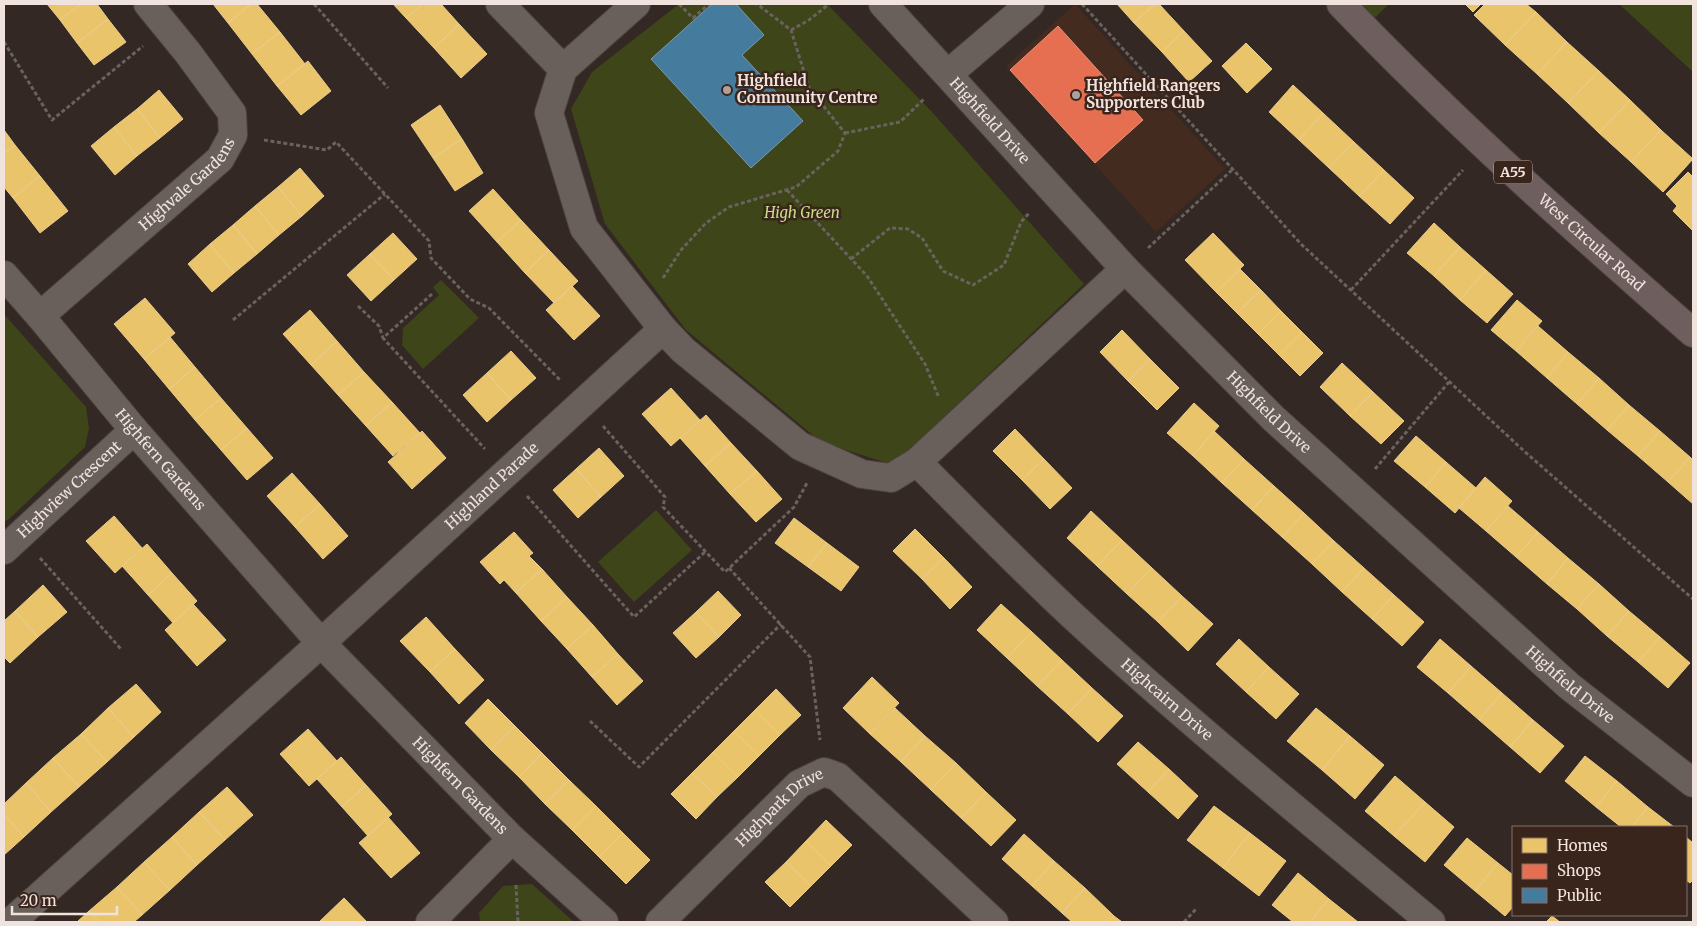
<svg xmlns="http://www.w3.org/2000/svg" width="1697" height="926" font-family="Merriweather,serif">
<rect width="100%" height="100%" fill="#332823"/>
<path fill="#442b20" d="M1075 4 1225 169 1156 232 1006 66Z"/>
<path fill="#3d4519" d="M679 4H827L933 113 1084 284 893 465 821 442 686 330 605 224 571 109 592 72Z
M1341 4H1389L1364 28Z
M1619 4H1693V72Z
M441 280 479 318 423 369 402 345 403 328 439 295 433 287Z
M4 314 86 407 89 428 85 447 8 520 4 521Z
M656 510 692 550 634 602 598 562Z
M532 884 574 922H480L479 913 503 886Z"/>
<path fill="#e9c46a" stroke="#ebcd8c" d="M47 4H81L60 20Z
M81 4H97L108 19 77 43 60 20Z
M213 4H251L228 23Z
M251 4H257L280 32 252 54 228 23Z
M393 4H422L406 18Z
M422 4H441L459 24 434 48 406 18Z
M1117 4H1155L1134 23Z
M1155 4H1159L1184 31 1162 52 1134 23Z
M1465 4H1481L1473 12Z
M1485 4H1526L1536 12 1505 45 1474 15Z
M1536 12 1567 42 1537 74 1505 45Z
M108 19 126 42 94 65 77 43Z
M459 24 487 54 461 78 434 48Z
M1184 31 1212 61 1189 82 1162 52Z
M280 32 305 64 277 86 252 54Z
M1567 42 1599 71 1568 103 1537 74Z
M1246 43 1272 69 1247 93 1222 66Z
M308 61 331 91 301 115 277 86Z
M1599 71 1630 100 1599 133 1568 103Z
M1293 85 1323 113 1299 140 1269 112Z
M159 90 183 119 160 138 137 109Z
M1630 100 1661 130 1631 162 1599 133Z
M440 105 462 139 433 158 411 125Z
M137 109 160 138 137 156 114 127Z
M1323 113 1354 142 1329 168 1299 140Z
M114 127 137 156 115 175 91 146Z
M4 130 15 145 4 154Z
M1661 130 1693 159 1663 192 1631 162Z
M462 139 483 173 455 191 433 158Z
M1354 142 1384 170 1359 196 1329 168Z
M15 145 40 176 13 198 4 187V154Z
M300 168 324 196 302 216 278 187Z
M1384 170 1414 198 1390 224 1359 196Z
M1688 172 1693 177V231L1673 211 1677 206 1666 194Z
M40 176 68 211 40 233 13 198Z
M278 187 302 216 279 235 255 206Z
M493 189 521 220 497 242 469 211Z
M255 206 279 235 257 254 233 225Z
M521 220 549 250 525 273 497 242Z
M1434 223 1460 247 1434 276 1407 253Z
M233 225 257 254 234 273 210 244Z
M393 233 417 259 394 280 370 254Z
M1213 233 1244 265 1216 292 1185 260Z
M210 244 234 273 212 292 188 264Z
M1460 247 1486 270 1460 300 1434 276Z
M549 250 578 281 554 303 525 273Z
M370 254 394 280 371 301 347 275Z
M1240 269 1261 290 1237 313 1216 292Z
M1486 270 1513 294 1487 323 1460 300Z
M572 286 600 316 574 340 546 310Z
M1261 290 1281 311 1258 334 1237 313Z
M145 298 175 333 144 359 114 324Z
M1517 300 1542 321 1516 351 1491 330Z
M310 310 337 341 311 365 283 334Z
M1281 311 1302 332 1279 355 1258 334Z
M1538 326 1568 352 1547 378 1516 351Z
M1122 330 1150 359 1128 381 1100 352Z
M1302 332 1323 353 1300 376 1279 355Z
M170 337 195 367 169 389 144 359Z
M337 341 364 372 338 395 311 365Z
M511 351 536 378 511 400 487 373Z
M1568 352 1599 378 1577 404 1547 378Z
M1150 359 1179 388 1157 410 1128 381Z
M1342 363 1373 392 1350 416 1320 387Z
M195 367 221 398 195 420 169 389Z
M364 372 392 402 366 426 338 395Z
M487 373 511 400 487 422 463 395Z
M1599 378 1629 405 1607 430 1577 404Z
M671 388 700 420 671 446 642 414Z
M1373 392 1404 421 1381 444 1350 416Z
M221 398 247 428 221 450 195 420Z
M392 402 420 433 393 456 366 426Z
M1194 403 1219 426 1193 456 1167 433Z
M1629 405 1660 431 1638 456 1607 430Z
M706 415 731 443 705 466 680 438Z
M247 428 273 458 247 480 221 450Z
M1015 429 1044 459 1022 480 993 451Z
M422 431 446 458 412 489 388 462Z
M1214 431 1244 459 1222 483 1193 456Z
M1660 431 1690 457 1668 482 1638 456Z
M1416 436 1446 462 1425 487 1394 461Z
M731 443 757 471 730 494 705 466Z
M599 448 624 476 601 497 576 469Z
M1690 457 1693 460V504L1668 482Z
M1044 459 1072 488 1050 509 1022 480Z
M1244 459 1274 486 1252 510 1222 483Z
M1446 462 1476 488 1455 513 1425 487Z
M576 469 601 497 578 518 553 490Z
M757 471 782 499 756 522 730 494Z
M292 473 320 504 295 527 267 496Z
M1485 477 1512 501 1486 531 1459 508Z
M1274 486 1304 513 1282 537 1252 510Z
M320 504 348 536 323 559 295 527Z
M1508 506 1538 532 1516 557 1486 531Z
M1091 511 1122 540 1097 566 1067 538Z
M1304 513 1334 541 1312 564 1282 537Z
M114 516 142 548 115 573 86 541Z
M794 518 827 543 808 567 775 543Z
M915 529 944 558 922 579 893 551Z
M514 532 533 553 529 556 542 569 516 593 504 580 500 584 480 562Z
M1538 532 1568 558 1547 584 1516 557Z
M1122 540 1152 568 1127 594 1097 566Z
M1334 541 1364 568 1342 592 1312 564Z
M827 543 859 567 841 591 808 567Z
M147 544 172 573 148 595 122 566Z
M944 558 972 587 950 609 922 579Z
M1568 558 1599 584 1577 609 1547 584Z
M1152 568 1182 596 1158 622 1127 594Z
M1364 568 1394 595 1372 619 1342 592Z
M542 569 567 597 541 621 516 593Z
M172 573 197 601 173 623 148 595Z
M1599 584 1629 611 1607 636 1577 609Z
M43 585 67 612 38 637 15 611Z
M718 591 741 615 719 637 696 612Z
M1394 595 1424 622 1402 646 1372 619Z
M1182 596 1213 624 1188 651 1158 622Z
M567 597 593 625 567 649 541 621Z
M193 604 226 640 197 666 165 630Z
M1001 604 1032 632 1007 658 977 630Z
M15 611 38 637 10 663 4 657V621Z
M1629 611 1660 637 1638 662 1607 636Z
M696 612 719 637 696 658 673 633Z
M426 617 455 649 430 672 400 641Z
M593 625 618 654 592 677 567 649Z
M1032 632 1062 660 1037 686 1007 658Z
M1660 637 1690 663 1668 688 1638 662Z
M1239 639 1269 667 1246 692 1216 664Z
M1440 639 1471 666 1448 693 1417 667Z
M455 649 484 680 459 704 430 672Z
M618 654 643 681 617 705 592 677Z
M1062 660 1092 688 1068 714 1037 686Z
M1471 666 1502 693 1479 720 1448 693Z
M1269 667 1299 694 1276 719 1246 692Z
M872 677 899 703 870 734 843 708Z
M136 684 161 712 134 737 108 708Z
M1092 688 1123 716 1098 742 1068 714Z
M776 689 801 715 780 735 755 710Z
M1502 693 1533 720 1510 747 1479 720Z
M488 699 515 726 491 750 465 723Z
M108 708 134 737 107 762 81 734Z
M895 708 925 736 901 762 870 734Z
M1316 708 1350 736 1322 770 1287 741Z
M755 710 780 735 759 756 734 731Z
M1533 720 1564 746 1540 773 1510 747Z
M515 726 542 753 519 777 491 750Z
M308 729 337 761 309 786 280 754Z
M734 731 759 756 738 777 713 752Z
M81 734 107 762 79 787 53 758Z
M925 736 956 763 931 790 901 762Z
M1350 736 1384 765 1355 799 1322 770Z
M1138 742 1169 769 1148 792 1117 764Z
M713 752 738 777 717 797 692 773Z
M542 753 569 780 545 804 519 777Z
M1585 756 1617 781 1596 807 1565 781Z
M341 757 366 785 342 807 317 779Z
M53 758 79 787 51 812 26 783Z
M956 763 986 792 961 818 931 790Z
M1169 769 1198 796 1178 819 1148 792Z
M692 773 717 797 696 819 671 794Z
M1395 776 1425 802 1394 836 1365 811Z
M569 780 596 806 572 830 545 804Z
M1617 781 1648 807 1632 827H1621L1596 807Z
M26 783 51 812 24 837 4 814V804Z
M366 785 392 814 368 836 342 807Z
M227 787 253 815 225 840 199 812Z
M986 792 1016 820 991 846 961 818Z
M1425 802 1454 827 1425 862 1394 836Z
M596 806 623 833 599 857 572 830Z
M1214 806 1250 833 1223 868 1187 840Z
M1648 807 1674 827H1632Z
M199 812 225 840 197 865 172 837Z
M4 814 24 837 4 855Z
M388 817 420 853 391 878 359 843Z
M826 820 852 845 831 866 806 841Z
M623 833 650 860 626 884 599 857Z
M1250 833 1286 861 1259 896 1223 868Z
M1024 834 1054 861 1032 886 1002 859Z
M172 837 197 865 170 890 144 862Z
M1686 837 1693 843V880L1690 883 1686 880Z
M1467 838 1498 863 1475 891 1444 865Z
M806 841 831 866 811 886 786 862Z
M1054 861 1085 888 1062 913 1032 886Z
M144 862 170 890 142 915 117 887Z
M786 862 811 886 790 907 765 882Z
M1498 863 1513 875V907L1505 916 1475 891Z
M1298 873 1329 899 1310 922H1293L1272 905Z
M117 887 142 915 134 922H99L89 911Z
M1085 888 1114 916 1108 922H1072L1062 913Z
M344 898 367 922H319Z
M1329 899 1358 922H1310Z
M89 911 99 922H77Z
M1114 916 1122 922H1108Z
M1552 916 1560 922H1546Z"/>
<path fill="#e76f51" stroke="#ea927b" d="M1058 26 1143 120 1095 163 1010 70Z"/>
<path fill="#457b9d" stroke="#789ab0" d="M712 4H736L764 35 742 55 803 121 751 168 651 59Z"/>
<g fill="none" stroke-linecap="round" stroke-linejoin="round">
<defs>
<g id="minor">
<path d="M500 4 563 69"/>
<path d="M636 4 563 69 549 113 584 228 663 329 683 350 800 446 862 474 891 478 917 462 1125 269"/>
<path id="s1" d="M883 4 1125 269 1273 418 1569 686 1693 783"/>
<path d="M948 74 1030 4"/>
<path id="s2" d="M4 275 40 316 134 430 321 643 512 839 604 922"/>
<path id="s3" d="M40 316 220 159 233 135 232 113 188 53 148 4"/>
<path id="s4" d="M917 462C969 514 1020 567 1074 617 1189 723 1311 822 1431 922"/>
<path id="s5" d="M4 550 134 430"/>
<path id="s6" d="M11 922 309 654 663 329"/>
<path d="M430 922 512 839"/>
<path id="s7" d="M660 922 799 784 824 772 838 777 994 922"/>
</g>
<g id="highway">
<path id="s8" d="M1341 4C1452 120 1572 227 1693 333"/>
</g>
</defs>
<use href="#minor" stroke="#4d433e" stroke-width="30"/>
<use href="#highway" stroke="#4d433e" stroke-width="30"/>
<path stroke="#6a625e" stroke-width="3" stroke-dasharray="4 2.5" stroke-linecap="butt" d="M314 4 388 88
M679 4 693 18 709 4
M1082 4 1301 244 1524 451 1693 599
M791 30 809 20 829 4
M4 42 52 120 143 46
M845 133 900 122 925 98
M264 140 327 150 336 142 429 241 431 258 470 299 489 308 561 381
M787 190 867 276 925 364 939 398
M1148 248 1233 169
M851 259 890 228 908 229 922 238 943 271 973 285 1004 265 1021 222 1030 212
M663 278 681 250 706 223 729 207 796 187 838 151 845 133 809 88 791 30 757 4
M1351 290 1463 170
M432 294 383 338 485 449
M358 306 379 326 383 338
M233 320 385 194
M603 426 665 497 663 507 725 572 794 507 807 483
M1375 469 1449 382
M527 496 634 617 705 552
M40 558 121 649
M729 568 810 657 820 740
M590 721 639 767 781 624
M516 885 518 922
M1184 922 1196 909"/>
<use href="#minor" stroke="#69605c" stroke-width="28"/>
<use href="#highway" stroke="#6e5f5e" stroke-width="28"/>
</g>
<g fill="#aea19b" stroke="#3a251c" stroke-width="2">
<circle cx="727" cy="90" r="5"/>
<circle cx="1076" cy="95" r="5"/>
</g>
<g text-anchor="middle" stroke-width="5" stroke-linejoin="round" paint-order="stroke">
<rect fill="#3a251c" stroke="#b9a9a2" stroke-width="1" x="1494" y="160.5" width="38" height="23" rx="4"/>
<g font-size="14" font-weight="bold" fill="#f0e2dc">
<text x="1513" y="177">A55</text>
</g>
<g font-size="15" font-weight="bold" fill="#f0e2dc" stroke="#3a251c" text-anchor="start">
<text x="737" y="86">Highfield<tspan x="737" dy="17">Community Centre</tspan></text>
<text x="1086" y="91">Highfield Rangers<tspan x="1086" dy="17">Supporters Club</tspan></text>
</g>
<g font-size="15" fill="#f0e2dc" stroke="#3a251c">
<text dy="5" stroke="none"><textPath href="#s1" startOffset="158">Highfield Drive</textPath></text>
<text dy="5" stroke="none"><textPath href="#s3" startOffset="198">Highvale Gardens</textPath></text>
<text dy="5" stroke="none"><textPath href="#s8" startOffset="346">West Circular Road</textPath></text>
<text dy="5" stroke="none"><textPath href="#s1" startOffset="562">Highfield Drive</textPath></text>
<text dy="5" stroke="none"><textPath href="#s2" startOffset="242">Highfern Gardens</textPath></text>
<text dy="5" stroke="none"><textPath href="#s6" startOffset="649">Highland Parade</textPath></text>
<text dy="5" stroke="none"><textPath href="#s5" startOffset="89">Highview Crescent</textPath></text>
<text dy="5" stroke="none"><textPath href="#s1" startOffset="968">Highfield Drive</textPath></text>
<text dy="5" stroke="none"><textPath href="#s4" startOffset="345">Highcairn Drive</textPath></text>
<text dy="5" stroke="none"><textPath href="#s2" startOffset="685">Highfern Gardens</textPath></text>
<text dy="5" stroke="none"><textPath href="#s7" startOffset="166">Highpark Drive</textPath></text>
</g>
<g font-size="15" font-style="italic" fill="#c5dd83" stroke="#3a251c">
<text x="802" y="218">High Green</text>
</g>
</g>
<rect width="1697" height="926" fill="none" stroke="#f0e2dc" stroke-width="10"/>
<rect x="1512" y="826" width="175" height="90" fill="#3a251c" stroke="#837169"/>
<rect x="1522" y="838" width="25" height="15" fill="#e9c46a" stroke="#837169"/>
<text x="1557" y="851" font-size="15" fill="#f0e2dc">Homes</text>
<rect x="1522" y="864" width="25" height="15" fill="#e76f51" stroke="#837169"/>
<text x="1557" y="876" font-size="15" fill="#f0e2dc">Shops</text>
<rect x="1522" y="888" width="25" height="15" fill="#457b9d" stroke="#837169"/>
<text x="1557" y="901" font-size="15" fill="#f0e2dc">Public</text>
<path d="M12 906v8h105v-8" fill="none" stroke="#f0e2dc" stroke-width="2.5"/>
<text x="20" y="906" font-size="15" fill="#f0e2dc" stroke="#3a251c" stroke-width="4" paint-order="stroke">20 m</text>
</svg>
